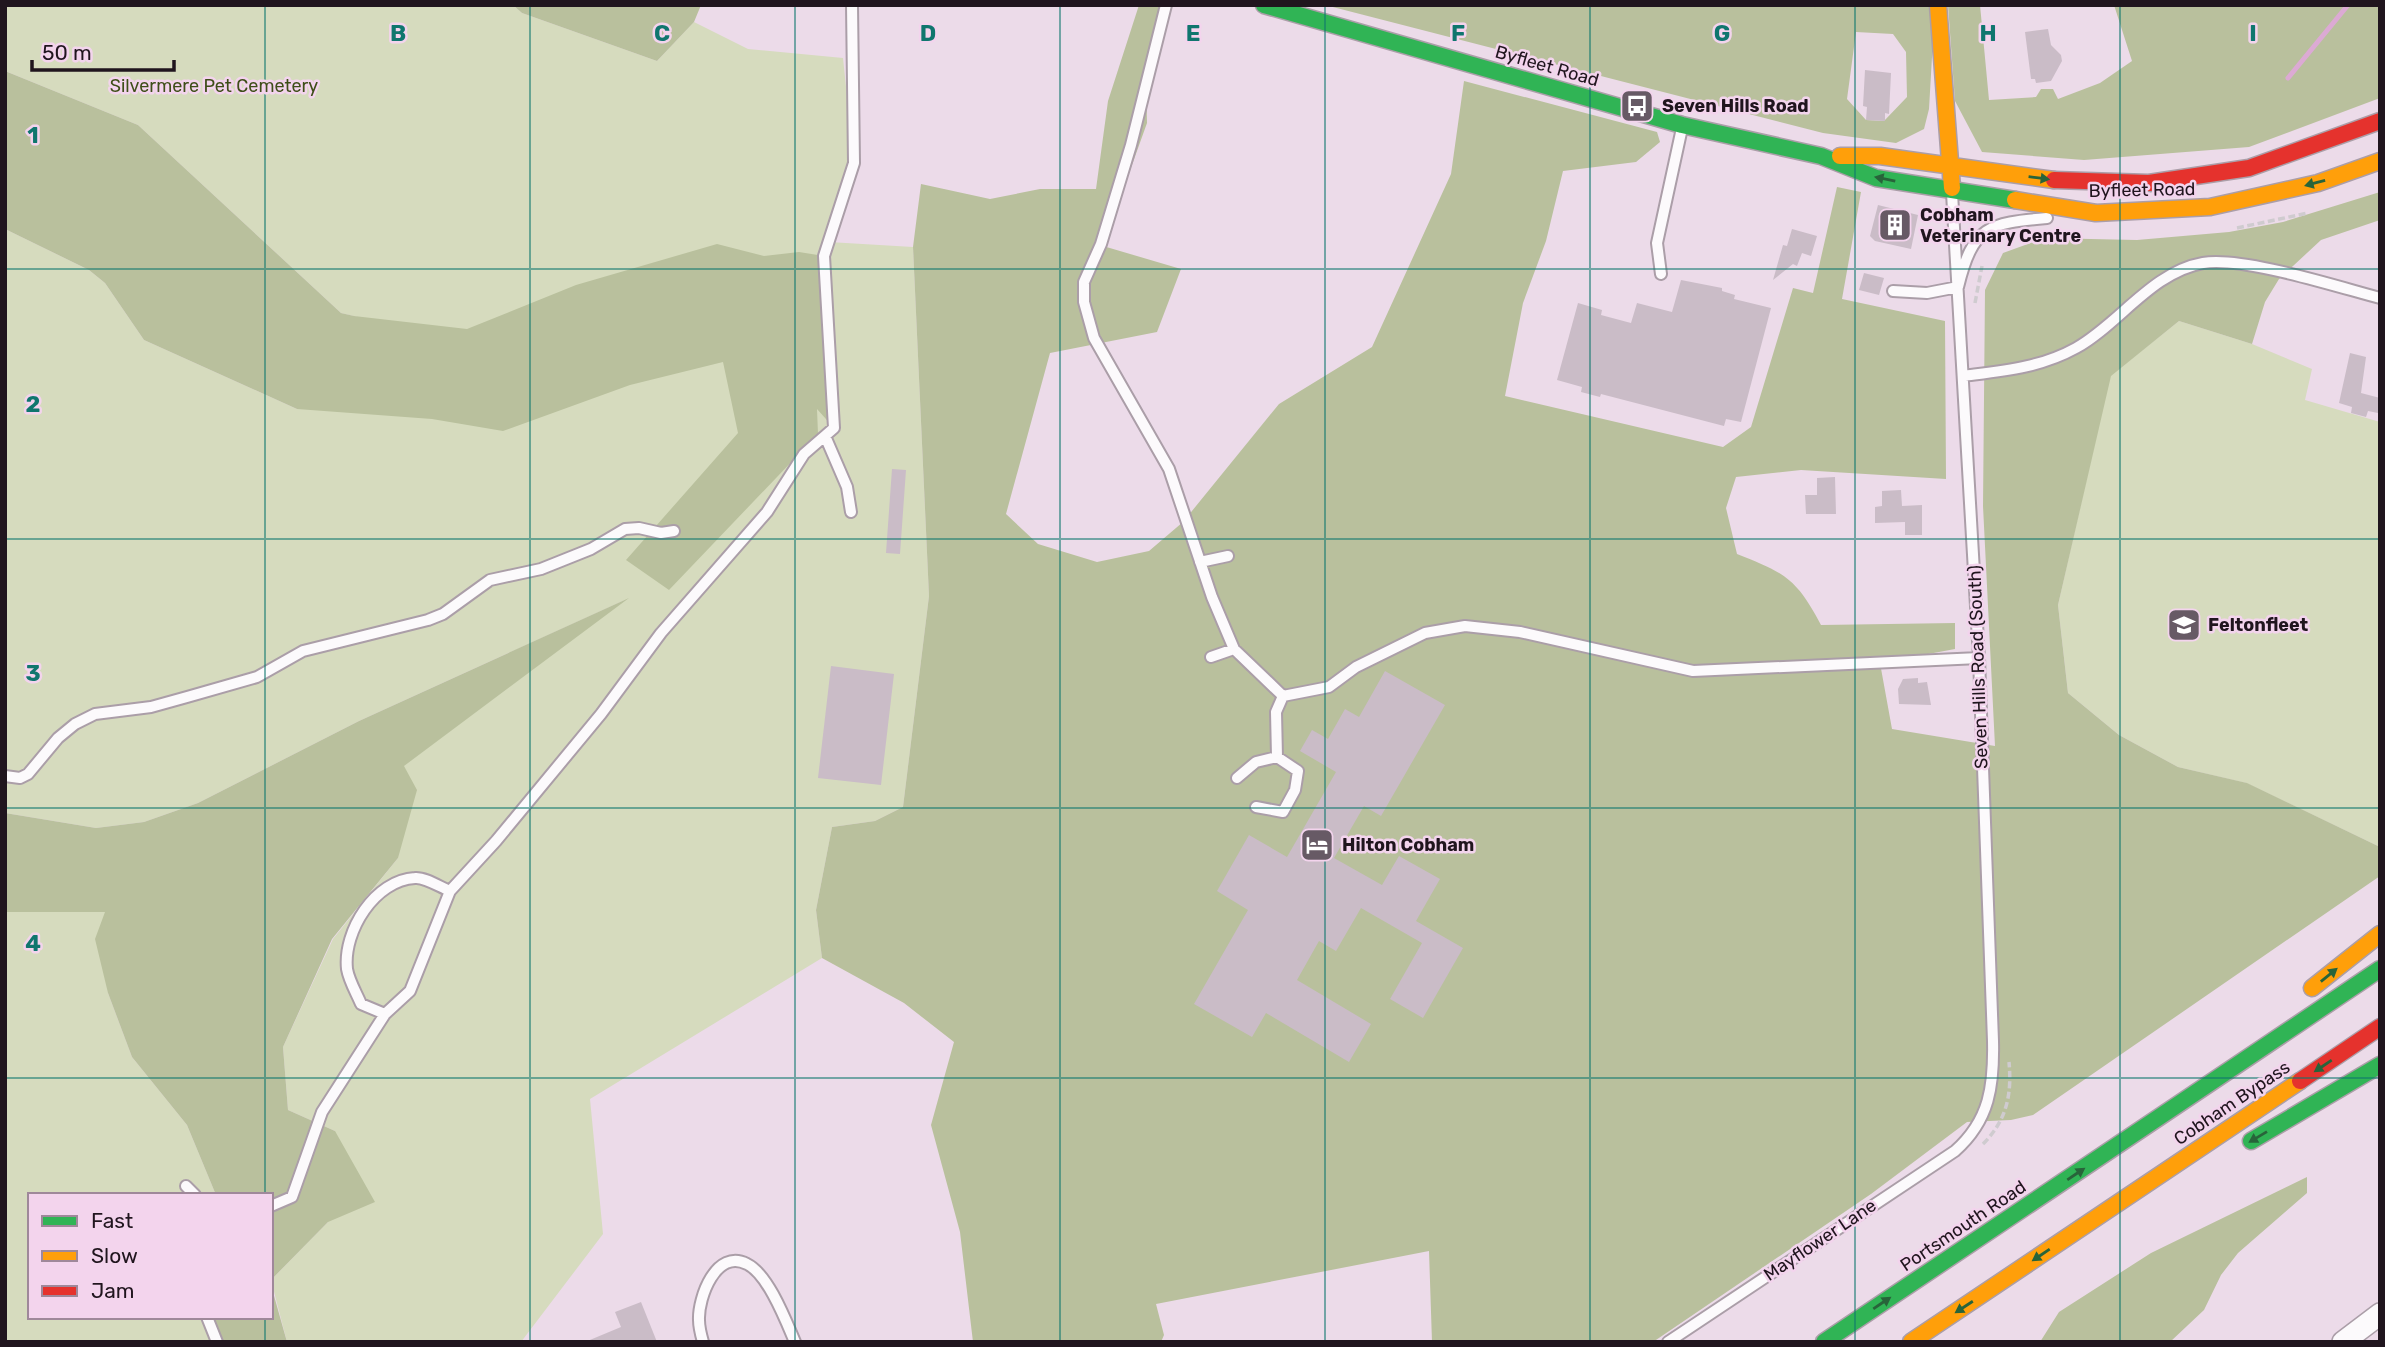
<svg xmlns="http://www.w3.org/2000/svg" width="2385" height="1347" font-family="Rubik,sans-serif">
<rect width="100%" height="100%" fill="#ecdbe9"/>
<path fill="#d6dbbe" d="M5 5H513L522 13 657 61 694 22 748 49 843 58 854 163 829 242 913 247 929 596 903 807 875 821 832 827 816 910 822 958 590 1099 603 1234 521 1342H287L271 1280 328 1222 335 1131 288 1110 283 1047 333 939 398 858 403 766 625 600 359 721 198 803 144 822 96 828 5 813V229L89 270 105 283 144 340 297 409 824 256 471 340 406 329 341 313 138 125 5 71Z
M2179 321 2252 344 2312 369 2305 400 2380 422V847L2246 783 2178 767 2119 735 2068 693 2058 605 2110 376Z
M8 911 106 912 108 993 132 1057 187 1125 216 1195H30V1317H207L217 1342H5V912Z"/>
<path fill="#b9c09d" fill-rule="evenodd" d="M513 5H701L694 22 657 61 522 13Z
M1139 5 1170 7 1146 76 1147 123 1103 246 1181 269 1157 332 1050 353 1006 514 1038 544 1097 562 1149 551 1183 522 1279 404 1372 347 1451 174 1464 81 1657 132 1660 142 1636 162 1563 171 1546 241 1523 303 1505 396 1723 447 1751 427 1793 288 1813 293 1837 187 1861 192 1842 299 1945 321 1946 479 1801 470 1736 477 1726 508 1737 554C1785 573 1796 578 1821 625L1955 623V649L1880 663 1892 729 1995 746 1983 506 1985 290 2003 253 2044 238 2137 240 2229 232 2283 222 2380 192V220L2321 240 2279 279 2265 302 2252 344 2179 321 2111 376 2058 605 2068 693 2119 735 2178 767 2247 783 2380 847V876L2033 1115 2011 1120 1967 1122 1871 1194 1653 1342H1432L1429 1251 1156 1304 1164 1335 1161 1342H973L960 1232 931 1125 954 1042 904 1003 822 958 816 910 832 827 875 821 903 807 929 596 913 247 921 184 990 199 1040 189H1096L1108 101Z
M1325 5H1935L1929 109 1924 129 1896 143 1823 133ZM1856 32 1893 34 1906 52 1907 97 1884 121 1866 120 1847 99Z
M1948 5H1980L1989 100 2036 97 2041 89H2053L2058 99 2100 83 2132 61 2114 5H2380V98L2249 147 2084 160 1982 152 1955 101Z
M5 71 138 125 341 313 354 316 467 329 576 285 717 244 764 256 799 252 824 256 834 428 817 409 818 434 669 590 626 560 738 433 723 362 630 385 503 431 432 419 297 409 144 340 105 283 89 270 5 229Z
M629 598 404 766 417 790 398 858 332 939 283 1047 288 1110 335 1131 375 1202 328 1222 271 1280V1195H216L187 1125 132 1057 108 993 95 939 105 912H5V813L96 828 144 822 198 803 359 721Z
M2307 1177V1193L2238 1253 2221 1275 2204 1310 2170 1342H2040L2059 1312 2151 1253Z
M271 1285 287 1342H217L207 1317H271Z"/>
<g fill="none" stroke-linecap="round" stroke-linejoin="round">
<path stroke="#dcaad4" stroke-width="5" d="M2288 78 2348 5"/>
</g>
<path fill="#cabcc7" d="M2048 29 2051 45 2061 55 2062 61 2051 81 2036 83 2035 79H2031L2025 32Z
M1865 70 1891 73 1889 114 1885 113V121L1866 120 1867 107 1863 106Z
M1878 205 1918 215 1911 249 1875 241 1870 236Z
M1792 229 1817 236 1811 256 1802 253 1797 266 1793 264 1773 280 1783 245 1787 246Z
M1864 273 1884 278 1879 295 1859 290Z
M1681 280 1722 288V291L1735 295 1734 299 1771 308 1741 422 1726 419 1724 426 1601 394 1600 397 1581 392 1582 387 1557 380 1578 303 1602 310 1601 315 1631 323 1637 303 1672 312Z
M2350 353 2366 357 2361 393 2380 398 2378 413 2368 411 2366 417 2351 413 2352 407 2339 403Z
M892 469 906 470 900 554 886 553Z
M1835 477 1836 514H1806L1805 495H1817V478Z
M1901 490 1902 506 1922 505V535H1905V522L1875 523V507L1882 506V491Z
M831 666 894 674 881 785 818 778Z
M1385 671 1445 705 1381 816 1364 806 1334 858 1382 885 1399 856 1440 879 1416 921 1463 948 1423 1018 1390 999 1422 943 1361 908 1336 951 1319 941 1297 980 1371 1024 1349 1062 1266 1013 1252 1037 1194 1004 1248 910 1217 891 1249 835 1287 857 1336 772 1300 751 1312 730 1328 739 1345 709 1359 717Z
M1918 678V683L1927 682 1931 705 1899 704 1898 689 1903 679Z
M641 1302 657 1342H585L621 1327 615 1312Z"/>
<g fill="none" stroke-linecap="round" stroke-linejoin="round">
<defs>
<path id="lane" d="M1166 5 1131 145 1101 244 1084 282V302L1094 338 1169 469 1212 597 1234 649 1283 696
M1661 274 1657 243 1682 128
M1893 291 1927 293 1958 287C1973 226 1988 223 2047 218
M1963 376C2002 371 2040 368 2076 348 2119 324 2152 272 2203 263 2242 256 2338 287 2380 298
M825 436 847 487 851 512
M1200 562 1228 556
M1211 657 1234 649
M5 776 20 778 28 774 58 738 75 724 95 714 151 707 187 697 257 677 303 651 428 620 443 614 490 580 541 569 591 549 625 529 639 528 661 533 674 531
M1237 778 1256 762 1277 757
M1256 807 1283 812 1295 790 1298 771 1277 757 1276 712 1283 696 1329 687 1356 667 1425 633 1465 626 1520 632 1693 671 1979 658
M450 891C440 887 425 877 415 878 375 880 343 931 347 969 349 981 357 994 361 1004L385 1014 410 991 450 891 496 841 601 714 661 633 767 512 804 454 834 428 824 256 854 163 852 5
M186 1186 195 1195
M271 1206 292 1197 322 1112 385 1014
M207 1317 217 1342
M703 1342C701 1335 699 1327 699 1320 698 1298 716 1248 747 1264 768 1274 786 1321 795 1342
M1668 1342 1955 1151C1990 1120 1994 1085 1993 1041L1979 658 1952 193"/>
<path id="street" d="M2343 1342 2380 1314"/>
<path id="fast" d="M1264 5 1682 125 1821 156 1876 178 2015 200
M2251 1141 2380 1065
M1824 1342 2380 969"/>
<path id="slow" d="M1938 5 1952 188
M1840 156H1880L2054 180
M2015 200 2096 213 2210 207 2318 183 2380 161
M2312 988 2380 934
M1911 1342 2300 1081"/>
<path id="jam" d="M2054 180 2149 183 2249 168 2380 121
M2300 1081 2380 1027"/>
</defs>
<use href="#lane" stroke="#ab9ea8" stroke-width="14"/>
<use href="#street" stroke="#ab9ea8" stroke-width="24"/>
<use href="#fast" stroke="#ab9ea8" stroke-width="19"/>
<use href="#slow" stroke="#ab9ea8" stroke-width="19"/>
<use href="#jam" stroke="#ab9ea8" stroke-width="19"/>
<path stroke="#cfcbcf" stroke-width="3.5" stroke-dasharray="7 3.5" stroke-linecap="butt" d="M2237 228 2308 213
M1975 303 1982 266
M1983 1144C2007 1120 2012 1094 2009 1062"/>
<use href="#lane" stroke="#fcfafc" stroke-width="10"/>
<use href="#street" stroke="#fcfafc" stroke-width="21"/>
<use href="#fast" stroke="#30b455" stroke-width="16"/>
<use href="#slow" stroke="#ff9f0a" stroke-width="16"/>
<use href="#jam" stroke="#e5322d" stroke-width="16"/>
</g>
<defs><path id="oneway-solid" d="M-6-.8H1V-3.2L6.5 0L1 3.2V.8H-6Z" transform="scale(1.75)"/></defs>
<g fill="#28643a">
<use href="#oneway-solid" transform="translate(2039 178) rotate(7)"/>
<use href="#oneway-solid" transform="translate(1885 179) rotate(-168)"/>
<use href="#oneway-solid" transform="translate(2315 183) rotate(165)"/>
<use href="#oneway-solid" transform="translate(2329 975) rotate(-39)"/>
<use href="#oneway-solid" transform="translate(2323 1066) rotate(146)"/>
<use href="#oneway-solid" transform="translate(2258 1137) rotate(149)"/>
<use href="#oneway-solid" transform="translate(2076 1174) rotate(-34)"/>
<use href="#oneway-solid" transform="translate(2041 1255) rotate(146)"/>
<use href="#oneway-solid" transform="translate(1882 1303) rotate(-34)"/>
<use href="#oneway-solid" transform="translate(1964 1307) rotate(147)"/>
</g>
<path fill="none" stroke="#0f766e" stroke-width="2" stroke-opacity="0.55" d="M265 5V1195M530 5V1342M795 5V1342M1060 5V1342M1325 5V1342M1590 5V1342M1855 5V1342M2120 5V1342M5 269H2380M5 539H2380M5 808H2380M5 1078H2380M265 1317V1342"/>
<defs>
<symbol id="bus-square" viewBox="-11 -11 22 22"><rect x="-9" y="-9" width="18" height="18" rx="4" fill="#675a65" stroke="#f3d4ed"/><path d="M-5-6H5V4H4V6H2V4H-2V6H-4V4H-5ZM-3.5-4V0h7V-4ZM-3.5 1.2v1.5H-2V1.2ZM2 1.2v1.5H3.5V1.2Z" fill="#fff"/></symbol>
<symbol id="building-square" viewBox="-11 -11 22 22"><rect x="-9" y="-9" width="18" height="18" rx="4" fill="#675a65" stroke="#f3d4ed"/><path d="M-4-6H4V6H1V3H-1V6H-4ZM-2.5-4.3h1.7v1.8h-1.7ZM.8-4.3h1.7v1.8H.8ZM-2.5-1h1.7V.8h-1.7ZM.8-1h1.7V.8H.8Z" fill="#fff"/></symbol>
<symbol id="school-square" viewBox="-11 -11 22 22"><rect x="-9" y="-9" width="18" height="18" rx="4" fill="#675a65" stroke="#f3d4ed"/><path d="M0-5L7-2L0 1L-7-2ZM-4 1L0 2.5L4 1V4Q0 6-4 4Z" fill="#fff"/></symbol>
<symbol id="hotel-square" viewBox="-11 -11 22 22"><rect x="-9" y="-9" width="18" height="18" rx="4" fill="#675a65" stroke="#f3d4ed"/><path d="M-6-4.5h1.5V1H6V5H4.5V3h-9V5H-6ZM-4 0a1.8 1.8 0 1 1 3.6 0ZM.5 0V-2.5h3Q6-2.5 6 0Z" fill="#fff"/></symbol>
</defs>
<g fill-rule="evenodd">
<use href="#bus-square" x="1618" y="87" width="38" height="38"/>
<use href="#building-square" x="1876" y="206" width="38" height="38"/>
<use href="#school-square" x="2165" y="606" width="38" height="38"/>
<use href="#hotel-square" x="1298" y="826" width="38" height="38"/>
</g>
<g text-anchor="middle" stroke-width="5" stroke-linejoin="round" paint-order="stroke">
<g font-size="18" fill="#20151e" stroke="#f3d4ed">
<text transform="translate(1547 66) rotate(16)" y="6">Byfleet Road</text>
<text transform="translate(2142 190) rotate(-1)" y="6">Byfleet Road</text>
<text transform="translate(1978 667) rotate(-92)" y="6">Seven Hills Road (South)</text>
<text transform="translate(2232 1103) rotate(-34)" y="6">Cobham Bypass</text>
<text transform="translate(1963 1226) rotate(-34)" y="6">Portsmouth Road</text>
<text transform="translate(1820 1240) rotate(-34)" y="6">Mayflower Lane</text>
</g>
<g font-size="18" fill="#3e4e18" stroke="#f3d4ed">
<text x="214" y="92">Silvermere Pet Cemetery</text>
</g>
<g font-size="18" font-weight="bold" fill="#20151e" stroke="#f3d4ed" text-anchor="start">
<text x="1662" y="112">Seven Hills Road</text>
<text x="1920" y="221">Cobham<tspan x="1920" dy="21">Veterinary Centre</tspan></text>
<text x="2208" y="631">Feltonfleet</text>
<text x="1342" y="851">Hilton Cobham</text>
</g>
</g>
<g font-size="23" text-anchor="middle" font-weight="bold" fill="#0f766e" stroke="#f3d4ed" stroke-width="5" stroke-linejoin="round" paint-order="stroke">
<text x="398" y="41">B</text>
<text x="662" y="41">C</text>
<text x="928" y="41">D</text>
<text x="1193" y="41">E</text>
<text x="1458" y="41">F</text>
<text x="1722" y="41">G</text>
<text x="1988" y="41">H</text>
<text x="2253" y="41">I</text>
<text x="33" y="143">1</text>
<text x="33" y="412">2</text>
<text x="33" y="681">3</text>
<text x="33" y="951">4</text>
</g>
<rect width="2385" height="1347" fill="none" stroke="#20151e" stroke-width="14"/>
<rect x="28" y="1193" width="245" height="126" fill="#f3d4ed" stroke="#9f889a" stroke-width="2"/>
<rect x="42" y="1216" width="35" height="10" fill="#30b455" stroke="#9f889a" stroke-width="2"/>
<text x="91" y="1228" font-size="21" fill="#20151e">Fast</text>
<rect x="42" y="1251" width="35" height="10" fill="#ff9f0a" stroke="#9f889a" stroke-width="2"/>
<text x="91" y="1263" font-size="21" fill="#20151e">Slow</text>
<rect x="42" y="1286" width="35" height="10" fill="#e5322d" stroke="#9f889a" stroke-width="2"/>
<text x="91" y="1298" font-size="21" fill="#20151e">Jam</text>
<path d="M32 60v10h142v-10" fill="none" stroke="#20151e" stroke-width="3.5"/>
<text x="42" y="60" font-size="21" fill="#20151e" stroke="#f3d4ed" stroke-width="5" paint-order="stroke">50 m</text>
</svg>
